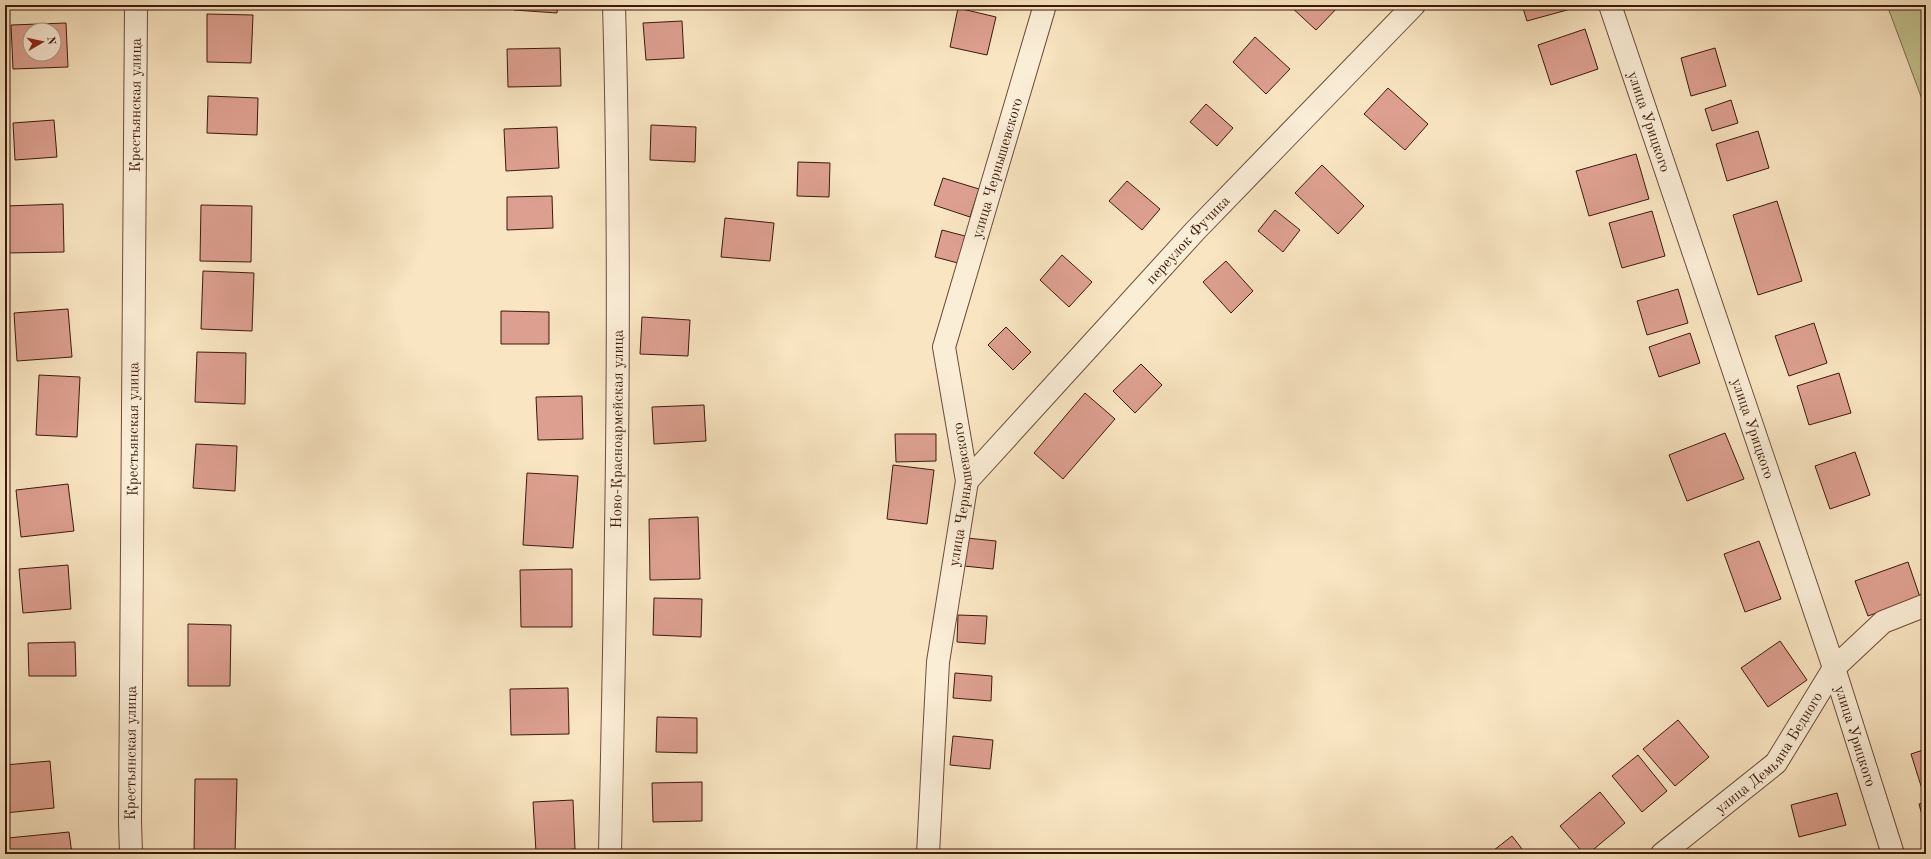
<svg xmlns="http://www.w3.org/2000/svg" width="1931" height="859" font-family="'Old Standard TT',serif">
<rect width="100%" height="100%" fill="#f9e5c2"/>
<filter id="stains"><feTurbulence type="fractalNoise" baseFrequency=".005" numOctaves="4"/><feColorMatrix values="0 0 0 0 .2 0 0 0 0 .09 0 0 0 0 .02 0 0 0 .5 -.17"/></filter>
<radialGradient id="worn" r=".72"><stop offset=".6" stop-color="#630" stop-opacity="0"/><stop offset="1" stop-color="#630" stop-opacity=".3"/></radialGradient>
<path fill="#c3c390" stroke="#806e4e" d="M1887 5H1926V110Z"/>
<path fill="#dda090" stroke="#3c1a0b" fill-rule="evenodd" d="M514 5H558L557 13 514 10Z
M1289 5H1340L1316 30Z
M1522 5H1578V7L1527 21Z
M958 8 996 17 987 55 950 47Z
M207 14 253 15 251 63 207 62Z
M682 21 684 58 646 60 643 23Z
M66 23 68 67 13 69 11 25ZM30 30H54V54H30Z
M1585 29 1598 69 1551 85 1538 45Z
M1255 37 1290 69 1266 94 1233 62Z
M560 48 561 86 508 87 507 49Z
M1715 48 1726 86 1691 96 1681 58Z
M1388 88 1428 124 1405 150 1364 114Z
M208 96 258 98 257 135 207 133Z
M1731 100 1738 123 1712 131 1705 109Z
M1206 104 1233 128 1217 146 1190 122Z
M54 120 57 157 15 160 13 123Z
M651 125 696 127 695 162 650 160Z
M557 127 559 168 506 171 504 129Z
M1758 131 1769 168 1727 181 1716 144Z
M1636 154 1649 199 1589 216 1576 171Z
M798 162 830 163 829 197 797 196Z
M1322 165 1364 206 1338 234 1295 193Z
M943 178 979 189 970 217 934 205Z
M1127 181 1160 209 1142 230 1109 201Z
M552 196 553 228 507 230V197Z
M1777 201 1802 281 1758 295 1733 215Z
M63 204 64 252 5 253V206Z
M201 205 252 206 251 262 200 261Z
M1275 210 1300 230 1283 252 1258 231Z
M1652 211 1665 256 1622 268 1609 223Z
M725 218 774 223 770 261 721 257Z
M942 230 965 236 958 263 935 257Z
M1062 255 1092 282 1069 307 1040 280Z
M1226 261 1253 291 1231 313 1203 282Z
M203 271 254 273 252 331 201 329Z
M1678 289 1688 323 1647 335 1637 301Z
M68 309 72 357 17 361 14 313Z
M501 311 549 312V344H501Z
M642 317 690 320 688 356 640 354Z
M1814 323 1827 363 1789 376 1775 336Z
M1006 327 1031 352 1013 370 988 345Z
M1690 333 1700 363 1659 377 1649 347Z
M197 352 246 353 245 404 195 402Z
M1141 364 1162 385 1135 413 1113 391Z
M1839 373 1851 413 1809 425 1797 386Z
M39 375 80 377 77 437 36 435Z
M1085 393 1115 419 1063 479 1034 453Z
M582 396 583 439 538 440 536 397Z
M704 405 706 441 654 444 652 407Z
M1725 433 1744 479 1687 501 1669 455Z
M895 434H936V461L896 462Z
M196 444 237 446 235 491 193 488Z
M1855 452 1870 495 1830 509 1815 466Z
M893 465 934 470 927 524 887 519Z
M527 473 578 476 573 548 523 545Z
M68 484 74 531 21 537 16 490Z
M698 517 700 579 650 580 649 519Z
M967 538 996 541 993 569 964 566Z
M1759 541 1781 599 1745 612 1724 554Z
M1908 562 1920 597 1868 616 1855 581Z
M68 565 71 609 23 613 19 569Z
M572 569V627H521L520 570Z
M654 598 702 599 701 637 653 635Z
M958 615 987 616 985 644 957 642Z
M188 624 231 625 230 686H188Z
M1780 641 1807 680 1768 707 1741 668Z
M75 642 76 676H29L28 643Z
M955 673 992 676 991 701 953 698Z
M568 688 569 734 511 735 510 689Z
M657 717 697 718V753L656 752Z
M1678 720 1709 757 1675 786 1643 749Z
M953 736 993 740 990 769 950 765Z
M1926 749V788L1922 789 1911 754Z
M1638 755 1667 791 1642 812 1612 776Z
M50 761 54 808 5 813V765Z
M195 779H237L235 854H194Z
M702 782V821L653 822 652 783Z
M1600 792 1625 823 1588 854H1584L1560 826Z
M1837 793 1846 825 1799 837 1791 805Z
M573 800 575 849 536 852 533 802Z
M1926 802V829L1919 804Z
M69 832 72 854H10L8 838Z
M1512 836 1526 854H1489Z"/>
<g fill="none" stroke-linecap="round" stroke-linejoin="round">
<defs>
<g id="minor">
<path id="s1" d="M1610 5 1834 668 1893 854"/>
<path id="s2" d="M967 481 1195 231 1414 5"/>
<path id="s3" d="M131 854 130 822 136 5"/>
<path id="s4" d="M610 854C616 571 622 288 614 5"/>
<path id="s5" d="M928 854 938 662 967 481 944 347 1045 5"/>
<path id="s6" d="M1662 854 1776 763 1834 668 1883 622 1926 605"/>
</g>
</defs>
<use href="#minor" stroke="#6b4d39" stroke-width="24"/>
<use href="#minor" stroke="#fbeed7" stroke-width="22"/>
</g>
<g text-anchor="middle" stroke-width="3" stroke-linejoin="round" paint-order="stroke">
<g font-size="15" fill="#3c1a0b" stroke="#fbeed7">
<text dy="5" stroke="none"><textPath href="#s3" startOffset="749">Крестьянская улица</textPath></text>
<text dy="5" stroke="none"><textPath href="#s1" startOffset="123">улица Урицкого</textPath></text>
<text dy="5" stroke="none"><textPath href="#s5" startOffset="698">улица Чернышевского</textPath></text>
<text dy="5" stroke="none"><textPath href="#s2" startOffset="327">переулок Фучика</textPath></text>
<text dy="5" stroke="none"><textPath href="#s1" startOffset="447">улица Урицкого</textPath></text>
<text dy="5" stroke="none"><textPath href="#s3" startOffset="425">Крестьянская улица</textPath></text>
<text dy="5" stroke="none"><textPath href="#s4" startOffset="425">Ново-Красноармейская улица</textPath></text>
<text dy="5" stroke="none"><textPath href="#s5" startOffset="362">улица Чернышевского</textPath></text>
<text dy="5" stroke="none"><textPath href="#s1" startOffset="771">улица Урицкого</textPath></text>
<text dy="5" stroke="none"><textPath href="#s6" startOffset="149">улица Демьяна Бедного</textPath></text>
<text dy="5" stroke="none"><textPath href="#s3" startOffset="101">Крестьянская улица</textPath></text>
</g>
</g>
<rect width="1931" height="859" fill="none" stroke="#f9e5c2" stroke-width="20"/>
<rect x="6" y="6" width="1919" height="847" fill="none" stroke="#3c1a0b" stroke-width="2"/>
<rect x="10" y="10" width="1911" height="839" fill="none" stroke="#3c1a0b"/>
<g transform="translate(42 42) rotate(81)"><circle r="19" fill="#fbeed7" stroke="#af9985"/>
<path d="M0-3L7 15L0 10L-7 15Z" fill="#8f2418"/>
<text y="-6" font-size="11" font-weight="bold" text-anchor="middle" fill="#3c1a0b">N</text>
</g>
<rect width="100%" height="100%" filter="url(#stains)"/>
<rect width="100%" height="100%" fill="url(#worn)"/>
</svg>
